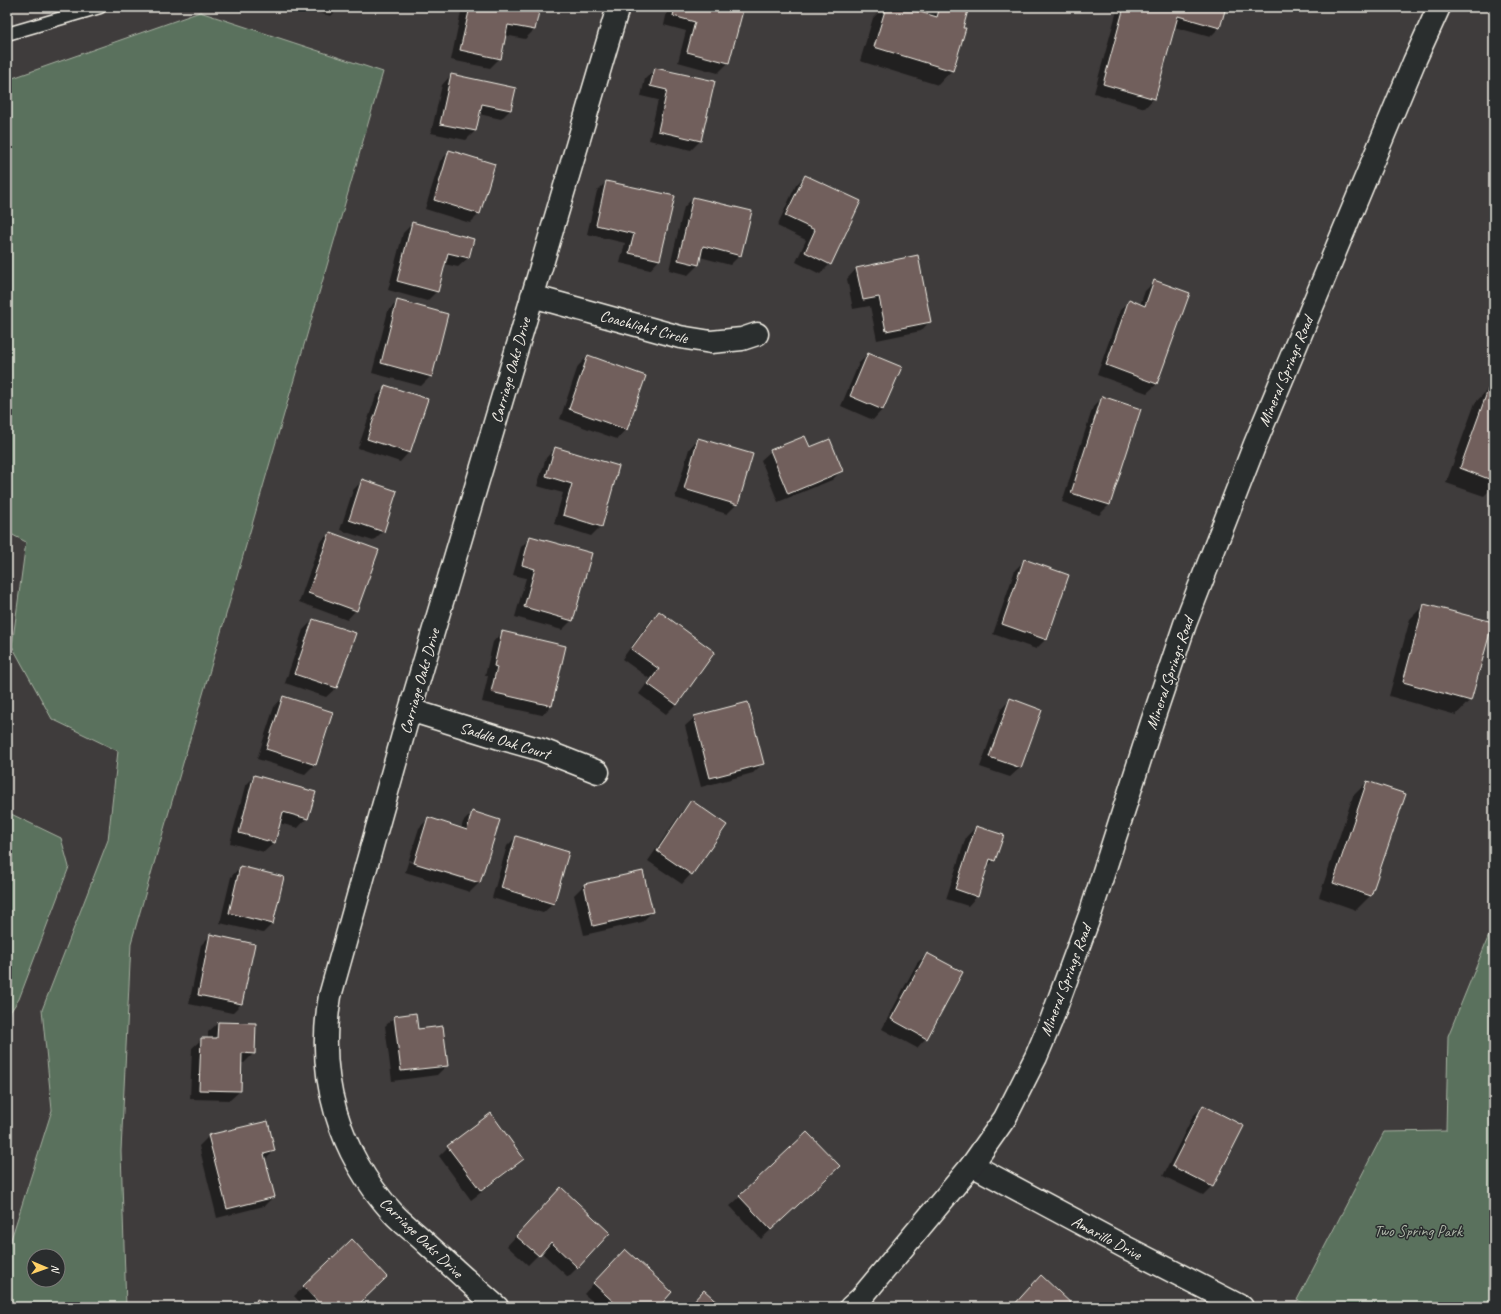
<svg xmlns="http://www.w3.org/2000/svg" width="1501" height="1314" font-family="Caveat,sans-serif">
<rect width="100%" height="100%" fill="#3f3c3c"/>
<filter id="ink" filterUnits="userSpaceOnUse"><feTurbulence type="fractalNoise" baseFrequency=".025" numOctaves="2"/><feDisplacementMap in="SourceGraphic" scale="8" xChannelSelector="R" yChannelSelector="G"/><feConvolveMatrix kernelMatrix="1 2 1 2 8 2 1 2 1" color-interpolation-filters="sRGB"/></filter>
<g filter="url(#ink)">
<path fill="#5a715d" stroke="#a7b1a2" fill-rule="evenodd" d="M200 12 383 72 131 943 121 1151 126 1307H7V1252L52 1110 42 1010 108 840 118 751 52 719 12 646 26 542 7 532V80ZM34 1256H58V1280H34Z
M7 812 61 838 69 867 19 999 7 1017Z
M1494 923V1307H1312L1297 1300 1384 1132 1446 1131 1448 1036Z"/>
<path fill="#0007" fill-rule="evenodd" d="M294 7H340L331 16Z
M462 7H539L534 30 525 39 505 35 500 58 490 68 451 60Z
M668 7H743L728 63 718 73 678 62 686 31 664 25Z
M884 7H899L928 16 931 7H968L952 70 938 85 860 61 873 18Z
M1118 7H1225L1219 28 1210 37 1174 27 1154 98 1145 108 1094 93Z
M655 69 700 141 691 150 649 140 658 100 641 96 645 79Z
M451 75 510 110 501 119 479 114 475 131 466 140 431 133 442 85Z
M450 151 480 213 470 223 425 209 440 161Z
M805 176 830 264 820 274 796 262 806 240 777 226 796 185Z
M606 182 674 197 659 260 650 270 620 263 625 243 587 234 597 191Z
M693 198 740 255 730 265 700 257 698 265 688 275 669 270 684 207Z
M412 224 468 258 458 267 444 264 437 291 427 301 388 290 403 233Z
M856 269 930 321 921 331 877 340 870 306 853 309 847 279Z
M1155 281 1157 384 1147 393 1097 375 1120 310 1129 301 1140 305 1145 291Z
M398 301 431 376 421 386 372 373 388 311Z
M869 354 900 367 882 410 873 420 841 406 859 363Z
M588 356 626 429 617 439 560 419 578 366Z
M386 386 409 452 400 462 358 448 376 396Z
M1489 388 1494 390V486L1484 496 1446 483 1475 403Z
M1103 397 1140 410 1109 505 1099 515 1062 502 1093 407Z
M698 439 737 504 727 514 675 498 689 449Z
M555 448 601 526 591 536 554 524 563 493 537 486 546 458Z
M809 449 842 470 832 480 778 502 761 460 771 451Z
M363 480 383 531 373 541 340 530 353 490Z
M330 533 356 610 347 620 299 602 320 542Z
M531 537 572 620 562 630 515 617 526 578 513 575 521 547Z
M1025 560 1046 639 1036 649 993 634 1015 570Z
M1424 605 1470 700 1456 715 1389 696 1410 619Z
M659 612 714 652 676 704 666 714 639 694 650 679 622 659 650 621Z
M313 620 354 634 336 688 326 697 285 683 303 630Z
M502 632 551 706 542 715 482 702 488 676H485L493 642Z
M283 697 315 764 305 774 257 759 274 707Z
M1010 700 1020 768 1010 777 980 767 1001 709Z
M695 717 762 764 753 773 701 787 685 726Z
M255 776 307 818 298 828 279 823 274 843 264 852 230 843 245 786Z
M1367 782 1371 895 1356 910 1319 897 1353 796Z
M692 802 691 874 682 884 648 861 682 811Z
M473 812 499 820 479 883 470 892 405 872 419 828 428 819 461 829 463 822ZM409 860 475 881V883L409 862Z
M976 827 994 860 986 868 977 896 968 906 946 899 966 837Z
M516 837 553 904 543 913 492 898 507 846Z
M240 867 283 878 272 924 263 933 220 923 231 877Z
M642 872 652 912 642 922 584 935 574 895 584 885Z
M211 935 241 1004 232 1013 189 1004 201 945Z
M927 954 926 1038 917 1048 882 1029 917 963Z
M395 1017 417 1030 447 1065 437 1075 392 1081 385 1026Z
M218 1023 254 1053 244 1063H241L240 1091 230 1100 190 1099 192 1048 202 1039H208V1032Z
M1203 1106 1212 1186 1203 1195 1163 1176 1193 1116Z
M209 1136 274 1151 265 1160 274 1196 264 1206 217 1218 199 1146Z
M448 1147 523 1159 513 1168 471 1200 439 1156Z
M829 1176 761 1239 730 1206 740 1197Z
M551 1198 578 1267 568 1277 541 1252 528 1265 507 1246Z
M615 1260 658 1307H599L584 1294Z
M304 1287 358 1304 360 1307H304L294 1296Z
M257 1300 273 1307H250Z"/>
<path fill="#715f5c" stroke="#f4f1e8" d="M470 7H540L535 30 508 25 501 59 460 50Z
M675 7H744L729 63 687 52 695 22 673 16Z
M886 7H903L937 17 940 7H969L963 28H966L953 71 874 47Z
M1124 7H1226L1220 28 1178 16 1155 99 1103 84Z
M655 68 715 81 701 141 658 131 667 90 650 86Z
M451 74 516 88 511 110 482 104 476 131 440 124Z
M449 150 495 164 480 214 434 200Z
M805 175 861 201 831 265 805 252 815 230 785 216Z
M606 181 675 196 660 260 629 253 634 234 596 225Z
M693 197 752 211 741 256 703 246 699 265 678 260Z
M412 222 474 239 469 258 448 253 438 292 397 281Z
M918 255 931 322 886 331 879 297 863 300 856 268Z
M1154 280 1190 293 1157 384 1106 365 1129 299 1145 306Z
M397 300 448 314 432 377 381 363Z
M868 353 902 367 883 410 850 396Z
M588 355 646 376 627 430 569 409Z
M385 385 428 399 410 453 367 439Z
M1489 387 1494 389V481L1460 468Z
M1102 396 1141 409 1110 505 1071 493Z
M805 436 810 447 830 439 843 471 788 494 770 450Z
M698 438 753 454 738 505 684 489Z
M555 447 619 466 602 527 563 515 572 484 546 476Z
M362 479 397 491 384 532 349 520Z
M330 532 379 550 357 611 308 593Z
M530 536 592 553 573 621 524 607 535 569 522 565Z
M1024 559 1069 575 1047 640 1002 624Z
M1424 604 1493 622 1471 701 1403 682Z
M659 611 715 652 677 705 648 684 659 669 631 649Z
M313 619 356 633 337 688 294 674Z
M502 631 566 646 552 706 491 692 497 667 494 666Z
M283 696 333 712 316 765 266 749Z
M1010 698 1042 710 1021 768 989 757Z
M748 702 764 764 710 778 694 716Z
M254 775 316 792 308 819 283 812 275 843 239 833Z
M1367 781 1406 794 1371 896 1333 883Z
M691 800 727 825 692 875 657 851Z
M472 811 500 820 480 883 414 863 428 817 467 830Z
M976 826 1004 835 995 861 990 859 978 897 955 889Z
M516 836 569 852 554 904 501 888Z
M240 866 284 877 273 924 229 913Z
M643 871 653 912 593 926 584 884Z
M210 934 255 944 242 1004 198 995Z
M927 953 963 972 927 1039 891 1019Z
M416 1013 418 1029 443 1026 448 1066 401 1071 394 1016Z
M218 1022 256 1023 255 1054 242 1053 241 1091 199 1090 201 1038H217Z
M1203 1105 1244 1126 1213 1187 1172 1166Z
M491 1113 524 1159 481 1191 447 1146Z
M268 1121 275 1151 264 1154 275 1197 227 1209 208 1135Z
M807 1132 840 1166 771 1230 739 1196Z
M561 1187 610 1233 578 1268 551 1242 539 1256 516 1236Z
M352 1239 387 1277 359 1304 361 1307H323L303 1286Z
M625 1249 672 1292 659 1307H634L631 1304 629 1307H619L593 1283Z
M1041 1275 1075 1307H1012Z
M704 1290 723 1307H688Z
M257 1299 275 1307H254Z"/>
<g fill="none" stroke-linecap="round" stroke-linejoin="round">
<defs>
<path id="service" d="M7 34 100 7"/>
<path id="minor" d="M532 296 680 337 711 342 742 339 757 334
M410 710 503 739 542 750 598 772
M972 1165 1125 1247 1242 1307
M497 1307C473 1286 450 1265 427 1244 416 1233 403 1224 393 1213 338 1152 316 1076 330 996L410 710 618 7"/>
<path id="tertiary" d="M851 1307 861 1298 972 1165 1005 1118 1036 1057 1051 1021 1090 915 1152 722 1185 624 1255 444 1414 62 1439 7"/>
</defs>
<use href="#service" stroke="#f4f1e8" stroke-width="15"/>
<use href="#minor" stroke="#f4f1e8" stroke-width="25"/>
<use href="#tertiary" stroke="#f4f1e8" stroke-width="25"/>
<use href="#service" stroke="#2a2d2e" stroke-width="12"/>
<use href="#minor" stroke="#2a2d2e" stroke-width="22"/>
<use href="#tertiary" stroke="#2a2d2e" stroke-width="22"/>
</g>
</g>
<g text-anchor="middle" stroke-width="3" stroke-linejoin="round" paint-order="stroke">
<g font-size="16" fill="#f4f1e8" stroke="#2a2d2e">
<text transform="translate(644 326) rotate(15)" y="6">Coachlight Circle</text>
<text transform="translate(510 370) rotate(-74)" y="6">Carriage Oaks Drive</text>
<text transform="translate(1285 371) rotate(-67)" y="6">Mineral Springs Road</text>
<text transform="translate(1169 673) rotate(-71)" y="6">Mineral Springs Road</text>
<text transform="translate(419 681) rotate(-74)" y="6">Carriage Oaks Drive</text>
<text transform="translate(505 740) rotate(17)" y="6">Saddle Oak Court</text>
<text transform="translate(1065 980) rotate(-69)" y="6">Mineral Springs Road</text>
<text transform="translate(422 1237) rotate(44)" y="6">Carriage Oaks Drive</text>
<text transform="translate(1107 1237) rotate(28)" y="6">Amarillo Drive</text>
</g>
<g font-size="16" fill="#afb7a9" stroke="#2a2d2e">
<text x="1418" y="1236">Two Spring Park</text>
</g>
</g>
<rect width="1501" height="1314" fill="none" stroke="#2a2d2e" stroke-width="24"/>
<rect x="12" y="12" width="1477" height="1290" fill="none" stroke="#f4f1e8" stroke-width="1.5" filter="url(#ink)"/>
<g transform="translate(46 1268) rotate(92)"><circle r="19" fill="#2a2d2e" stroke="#7b7b78"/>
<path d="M0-3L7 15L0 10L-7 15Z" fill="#ffd166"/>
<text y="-6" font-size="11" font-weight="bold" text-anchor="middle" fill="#f4f1e8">N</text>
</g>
</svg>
